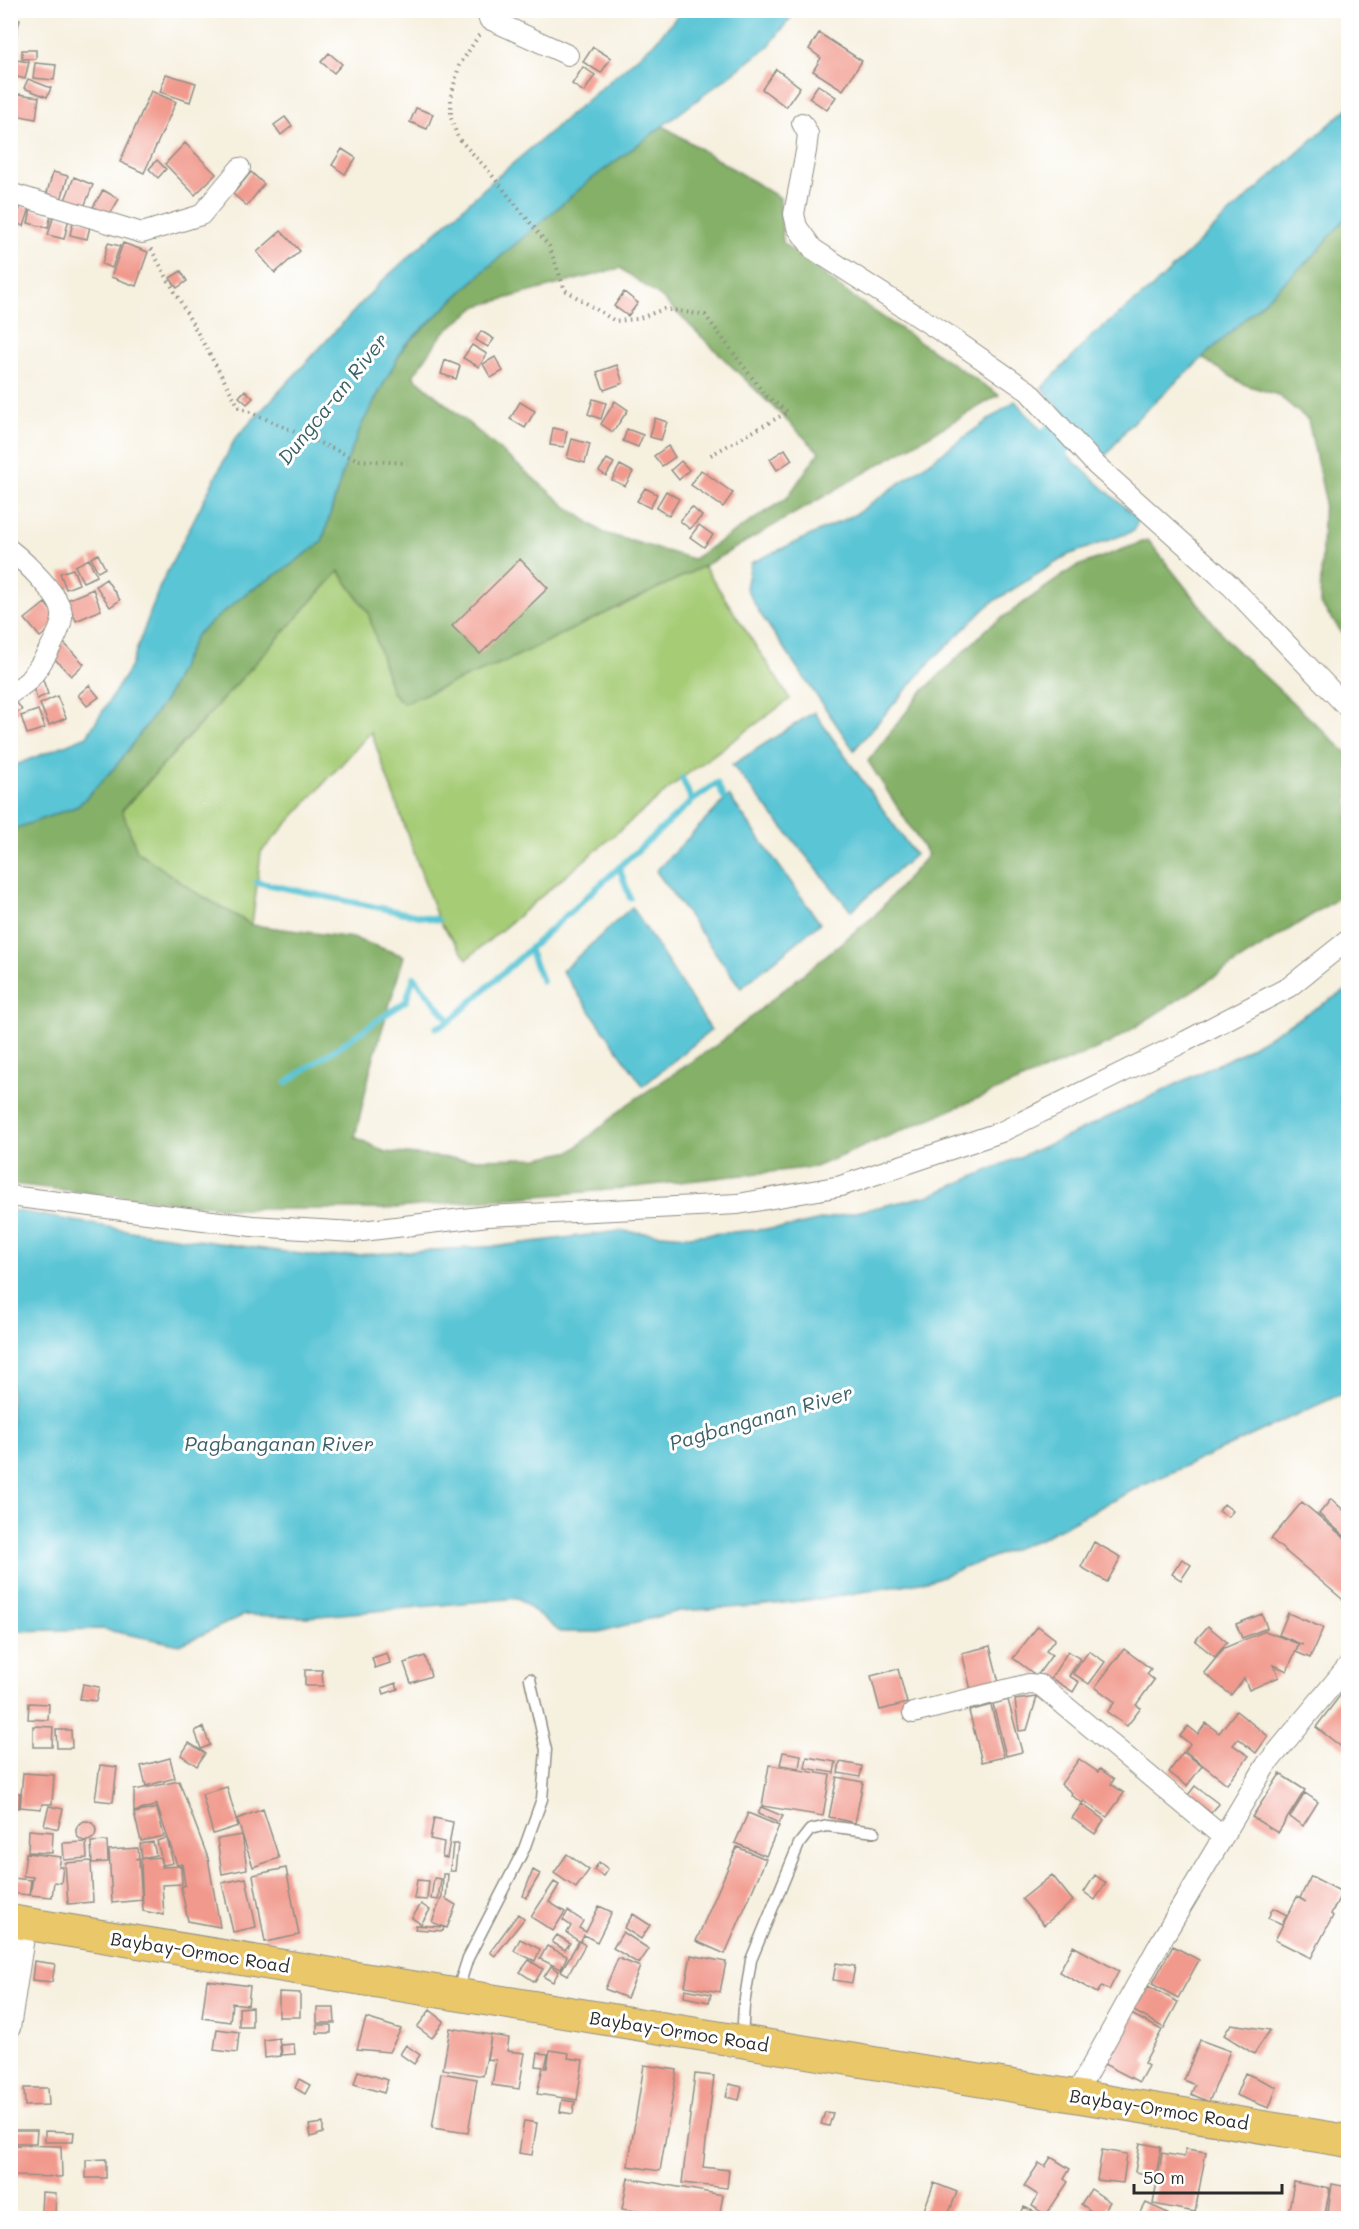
<svg xmlns="http://www.w3.org/2000/svg" width="1359" height="2229" font-family="Mali,sans-serif">
<rect width="100%" height="100%" fill="#fff"/>
<filter id="ink" filterUnits="userSpaceOnUse"><feTurbulence type="fractalNoise" baseFrequency=".0167" numOctaves="2"/><feDisplacementMap in="SourceGraphic" scale="12" xChannelSelector="R" yChannelSelector="G"/><feConvolveMatrix kernelMatrix="1 2 1 2 8 2 1 2 1" color-interpolation-filters="sRGB"/></filter>
<filter id="wash" filterUnits="userSpaceOnUse"><feTurbulence type="fractalNoise" baseFrequency=".008" numOctaves="4" result="noise"/><feDisplacementMap in="SourceGraphic" scale="24" xChannelSelector="R" yChannelSelector="G"/><feGaussianBlur stdDeviation="1.35" result="paint"/><feColorMatrix in="noise" values="0 0 0 0 0 0 0 0 0 0 0 0 0 0 0 0 0 1.4 0 .05"/><feComposite in="paint" operator="in"/></filter>
<g filter="url(#wash)">
<rect width="100%" height="100%" fill="#f6f0df"/>
<path fill="#a6cc76" stroke="#687c50" stroke-width="1.5" d="M704 566 790 699 682 778 467 959 438 920 371 732 261 852 252 925 195 892 137 851 122 811 339 571 368 612 392 692 403 703 506 661Z"/>
<path fill="#84b067" stroke="#586e49" stroke-width="1.5" fill-rule="evenodd" d="M663 126 780 198 783 243 850 295 999 395 704 566 506 661 403 703 392 692 368 612 339 571 122 810 137 851 195 892 252 925 353 938 404 956 371 1067 355 1137 385 1152 461 1159 538 1158 572 1151 628 1104 718 1044 875 915 928 855 868 761 921 693 989 627 1075 567 1148 540 1231 645 1348 754V892L1110 1043 815 1167 607 1190 384 1209H238L11 1184V830L78 806 116 766 165 700 196 635 245 594 285 569 322 542 343 471 362 424 404 347 485 270 589 181ZM620 268 662 298 819 452 787 498 693 559 604 533 566 506 413 376 443 333 478 306Z
M1348 215V637L1343 634 1320 603 1324 494 1308 420 1278 395 1243 384 1202 358 1316 253Z"/>
<path fill="#5ac5d5" stroke="#427880" stroke-width="1.5" d="M682 11H796L768 47 589 181 485 270 404 346 362 424 343 471 322 542 285 569 245 594 196 635 165 700 116 766 78 806 11 830V767L87 736 130 668 160 586 235 439 381 282 497 177 653 44Z
M1348 108V215L1316 253 1129 426 1103 459 1042 388 1094 334 1152 288 1221 221Z
M1015 401 1053 443 1138 519 1134 531 1068 555 991 603 931 661 854 750 759 612 746 588 751 563 856 514Z
M814 712 915 855 851 911 732 765Z
M729 796 820 923 741 988 656 871Z
M632 907 711 1030 643 1086 562 971Z
M1348 989V1391L1131 1491 1040 1539 932 1580 826 1598 757 1606 679 1611 599 1632H560L518 1598 308 1617 244 1615 180 1645 102 1629 11 1631V1210L137 1232 323 1257 500 1246 620 1231 688 1236 790 1227 931 1195 1075 1133 1241 1053Z"/>
<g fill="none" stroke-linecap="round" stroke-linejoin="round">
<path stroke="#5ac5d5" stroke-width="6" d="M692 801 717 783 724 798
M619 867 630 898
M256 882 438 920
M529 949 542 981
M436 1028 450 1021
M287 1082 406 1001 414 977 450 1021 692 801 682 778"/>
<path stroke="#5ac5d5" stroke-width="36" d="M1053 443 1056 440"/>
</g>
<g id="blocks">
<path fill="#f1998c" d="M10 17 20 19 13 48 10 47Z
M819 33 862 61 843 90 813 71 821 58 809 49Z
M593 47 611 58 601 73 583 62Z
M22 50H36V59H22Z
M329 53 342 64 334 73 321 62Z
M11 59 29 62 25 79 10 75Z
M35 63 56 65 54 80 33 78Z
M583 67 595 75 584 92 572 84Z
M776 69 800 87 786 107 762 89Z
M166 74 196 83 190 102 160 92Z
M28 79 51 88 47 97 24 88Z
M818 85 836 97 827 110 809 98Z
M151 91 176 102 144 173 120 162Z
M18 94 39 97 36 119 15 115Z
M416 108 433 114 427 129 410 122Z
M285 117 292 126 281 135 274 125Z
M185 143 216 174 195 195 165 164Z
M342 149 356 158 345 174 332 165Z
M157 160 166 169 158 178 149 169Z
M53 172 68 176 61 200 46 196Z
M251 172 264 184 247 206 233 194Z
M74 177 93 185 84 207 65 200Z
M103 190 119 199 109 216 93 207Z
M21 205 30 208 24 226 15 223Z
M31 209 51 215 48 228 28 223Z
M54 214 69 218 64 239 48 235Z
M74 218 91 222 87 239 70 235Z
M281 231 300 251 275 273 257 252Z
M108 243 120 246 112 268 102 264Z
M123 243 148 252 136 286 111 277Z
M181 271 187 281 177 288 170 278Z
M624 292 638 303 628 316 614 306Z
M481 331 494 339 488 347 476 340Z
M472 345 487 354 479 367 463 358Z
M495 357 503 371 491 378 483 364Z
M445 360 460 366 456 379 441 374Z
M617 365 623 383 604 390 597 372Z
M245 390 253 398 247 404 239 397Z
M593 399 606 403 601 419 588 414Z
M615 401 628 410 613 432 601 424Z
M520 402 535 411 525 428 510 419Z
M655 418 667 422 661 440 650 437Z
M553 428 567 431 564 447 550 445Z
M627 429 643 435 638 447 623 441Z
M572 439 590 444 585 463 567 458Z
M668 446 675 457 662 466 654 456Z
M785 449 792 460 777 470 770 459Z
M607 459 614 463 606 476 599 471Z
M681 461 689 470 679 480 671 470Z
M620 465 633 472 625 486 612 480Z
M701 470 733 493 723 507 691 485Z
M645 488 657 494 650 508 637 501Z
M666 491 679 499 669 516 656 508Z
M692 507 702 516 690 529 680 521Z
M699 525 713 535 704 547 690 537Z
M98 554 105 568 98 572 91 558Z
M89 559 97 576 83 582 75 566Z
M520 559 548 588 480 654 452 626Z
M73 569 79 584 66 589 60 573Z
M106 579 120 600 110 607 96 586Z
M93 589 101 610 76 621 67 600Z
M45 603 60 622 40 637 25 619Z
M63 642 84 664 71 676 50 654Z
M43 680 48 694 37 699 32 684Z
M89 685 99 697 87 706 78 695Z
M10 693 22 710 10 717Z
M57 696 66 718 49 725 40 704Z
M38 710 45 728 27 734 21 716Z
M1331 1499 1348 1514V1539L1319 1514Z
M1302 1502 1348 1541V1604L1271 1539Z
M1224 1504 1233 1511 1228 1517 1219 1511Z
M1094 1542 1121 1557 1107 1582 1081 1567Z
M1182 1559 1191 1565 1181 1580 1172 1574Z
M1288 1613 1323 1628 1310 1658 1296 1652 1299 1644 1303 1645 1279 1635Z
M1262 1614 1267 1628 1242 1638 1236 1624Z
M1038 1626 1055 1639 1046 1651 1052 1655 1037 1676 1013 1658Z
M1208 1626 1227 1642 1215 1657 1195 1641Z
M1265 1631 1299 1644 1287 1671 1274 1665 1279 1677 1249 1690 1244 1678 1231 1695 1204 1673 1224 1648Z
M990 1646 999 1683 971 1690 962 1653Z
M1124 1649 1151 1669 1147 1674 1154 1680 1136 1705 1141 1708 1127 1726 1107 1712 1115 1702 1095 1687Z
M1068 1651 1080 1659 1069 1676 1079 1682 1073 1692 1051 1678Z
M1089 1651 1105 1662 1089 1684 1073 1673Z
M387 1653 390 1663 375 1668 372 1658Z
M425 1656 431 1676 411 1683 404 1663Z
M898 1669 907 1703 880 1710 871 1676Z
M305 1670H322L323 1686H305Z
M396 1683 398 1689 384 1694 382 1688Z
M83 1684 99 1687 96 1701 80 1699Z
M1348 1685V1743L1344 1749 1316 1727Z
M1037 1697 1027 1730 1019 1731 1015 1700Z
M1008 1700 1022 1752 1006 1756 993 1704Z
M29 1703 49 1704 48 1720 28 1719Z
M991 1705 1004 1757 982 1762 969 1711Z
M1236 1711 1268 1736 1256 1753 1238 1739 1233 1745 1249 1756 1227 1784 1185 1751 1190 1744 1180 1736 1188 1726 1198 1734 1206 1723 1219 1733Z
M33 1726 53 1727 52 1747H33Z
M203 1727 210 1745 201 1749 195 1731Z
M56 1730H71L72 1748H57Z
M189 1743 205 1753 197 1766 181 1755Z
M783 1752 801 1755 799 1768 780 1765Z
M1183 1752 1202 1766 1187 1786 1169 1772Z
M807 1757 836 1762 834 1773 805 1768Z
M170 1758 175 1778 146 1786 141 1766Z
M1079 1759 1098 1772 1100 1769 1114 1779 1111 1784 1124 1793 1107 1817 1084 1801 1082 1803 1071 1795 1072 1793 1061 1784Z
M840 1762 862 1766 860 1777 838 1773Z
M100 1765 117 1767 113 1802 95 1800Z
M769 1765 830 1775 823 1816 762 1806Z
M23 1773 54 1775 52 1804H42L41 1809 20 1807Z
M1280 1774 1305 1790 1278 1833 1252 1817Z
M837 1777 863 1782 855 1823 829 1817Z
M179 1781 208 1858 220 1927 188 1921 181 1887 185 1885 182 1864 177 1865 156 1803 157 1805 134 1812V1790Z
M1195 1786 1219 1804 1211 1813 1188 1795Z
M227 1787 238 1826 213 1834 202 1794Z
M10 1792 20 1793 19 1808H10Z
M1305 1793 1318 1802 1303 1826 1290 1817Z
M1082 1804 1104 1820 1095 1834 1072 1818Z
M49 1806 63 1809 58 1829 44 1825Z
M761 1807 783 1816 779 1823 758 1814Z
M157 1808 164 1836 141 1841 134 1813Z
M263 1809 279 1858 253 1867 237 1819Z
M748 1813 779 1826 766 1856 735 1843Z
M434 1818 453 1822 447 1858 442 1857 444 1842 430 1839Z
M76 1831a10 10 0 1 1 20 0a10 10 0 1 1-20 0Z
M29 1830 53 1832 52 1853 28 1852Z
M242 1835 247 1869 222 1874 217 1839Z
M167 1838 173 1863 163 1865 157 1841Z
M107 1841 108 1862 92 1863 91 1842Z
M86 1842 87 1858 64 1860 63 1843Z
M153 1842 156 1855 142 1858 140 1844Z
M453 1844H458L455 1871H450Z
M737 1847 766 1859 725 1954 696 1941Z
M138 1848 139 1858 136 1859 160 1857 162 1867 181 1866 182 1884 162 1885 164 1915 143 1911 141 1861H139L142 1900 112 1903 109 1850Z
M26 1853 61 1857 59 1867H63L61 1883 54 1882 52 1897 30 1895 33 1877 23 1876Z
M567 1854 589 1870 576 1888 554 1873Z
M91 1861 93 1902 68 1904 65 1863Z
M599 1862 608 1869 603 1876 594 1870Z
M286 1868 299 1935 265 1942 253 1875Z
M533 1870 540 1874 526 1898 523 1896Z
M443 1874H448L446 1899 456 1905 447 1928 432 1922 442 1896Z
M1052 1875 1073 1901 1044 1925 1022 1899Z
M1095 1875 1106 1883 1095 1900 1084 1892Z
M1311 1876 1342 1892 1331 1914 1333 1916 1311 1958 1275 1940 1297 1897 1306 1902 1300 1898Z
M11 1878 31 1880 29 1895 10 1893Z
M246 1878 256 1927 233 1932 222 1883Z
M434 1878 441 1879 438 1900 431 1899Z
M417 1880 429 1881 427 1900 414 1899Z
M554 1882 559 1885 549 1902 565 1912 553 1931 531 1917Z
M421 1904 430 1910 421 1924 412 1918Z
M599 1906 612 1912 597 1942 584 1935 580 1942 567 1933 571 1926 563 1920 568 1911 583 1921 579 1928 586 1932Z
M1273 1908 1287 1915 1282 1924 1268 1918Z
M518 1914 524 1919 495 1956 490 1952Z
M633 1914 650 1925 641 1939 624 1928Z
M416 1925 444 1927 443 1931 415 1929Z
M623 1932 649 1949 639 1964 613 1948Z
M557 1935 570 1943 565 1950 552 1942Z
M520 1939 540 1949 535 1961 514 1951Z
M579 1941 585 1945 568 1975 561 1971Z
M547 1946 567 1956 561 1969 540 1959Z
M1073 1946 1119 1971 1109 1990 1102 1986 1097 1993 1059 1972Z
M1173 1946 1199 1960 1178 1998 1152 1984Z
M691 1955 726 1962 720 1992 685 1986Z
M618 1958 640 1967 627 1998 605 1989Z
M529 1960 543 1969 535 1982 520 1972Z
M34 1961 55 1964 52 1982 32 1980Z
M836 1963 855 1966 852 1983 833 1980Z
M551 1966 559 1971 553 1982 544 1977Z
M207 1980 250 1986 248 2005 232 2003 230 2022 202 2018Z
M1148 1986 1178 2002 1164 2028 1134 2011Z
M685 1989 711 1994 709 2002 684 1997Z
M279 1992 300 1993V2017H279Z
M252 2007V2027H239V2008Z
M317 2008H334L335 2023H317Z
M430 2010 444 2021 432 2038 417 2027Z
M1131 2014 1162 2030 1144 2063 1148 2066 1139 2082 1104 2064Z
M366 2018 401 2029 389 2052 357 2049Z
M1231 2024 1270 2030 1254 2054 1224 2035Z
M317 2025H331V2033H317Z
M450 2028 509 2038 507 2051 525 2053 519 2089 492 2085 496 2060 487 2059 491 2037 483 2076 443 2069Z
M217 2029 239 2032 237 2053 214 2050Z
M279 2038 281 2056 265 2058 264 2040Z
M1200 2040 1230 2051 1209 2102 1191 2094 1195 2085 1184 2080Z
M294 2044 295 2054 282 2055 281 2045Z
M406 2045 420 2055 414 2064 400 2054Z
M550 2050 569 2053 568 2058 583 2060 577 2100 537 2094 543 2067 536 2066 538 2053 548 2054 545 2068H547Z
M644 2065 677 2070 660 2171 628 2166Z
M358 2071 388 2080 384 2093 354 2084Z
M441 2073 477 2079 468 2133 432 2128Z
M1245 2073 1277 2087 1269 2108 1236 2095Z
M695 2074 714 2076 703 2167 729 2170 727 2188 682 2183Z
M299 2079 310 2085 305 2094 295 2088Z
M729 2084 742 2087 739 2100 726 2097Z
M24 2088H48L49 2105 25 2106Z
M562 2100 575 2102 573 2114 560 2112Z
M825 2112 833 2113 829 2126 821 2124Z
M524 2121 537 2123 532 2155 519 2153Z
M323 2123V2133L311 2137 309 2125Z
M10 2130H37L36 2143H10Z
M45 2131 74 2132 73 2142H45Z
M1140 2143 1161 2147 1156 2176 1135 2172Z
M12 2145 61 2146 62 2177 10 2176Z
M1186 2149 1206 2152 1195 2212 1153 2204 1162 2153 1184 2157Z
M1102 2150 1127 2154 1123 2183 1097 2180Z
M1051 2157 1070 2169 1064 2179 1068 2182 1046 2215 1032 2206 1038 2195 1024 2186 1039 2163 1045 2167Z
M106 2159V2178H86V2160Z
M628 2178 723 2195 719 2218H678L622 2209Z
M1294 2182 1330 2189 1324 2218H1306L1288 2215Z
M934 2183 957 2192 947 2218H921Z
M1332 2184 1348 2187V2218H1327Z
M1091 2189 1110 2202 1100 2217 1081 2204Z
M42 2192 56 2193 55 2214H41Z
M1146 2203 1168 2213 1165 2218H1138Z
M1024 2207 1048 2218H1019Z"/>
</g>
</g>
<g filter="url(#ink)">
<use href="#blocks" fill-opacity="0" stroke="#908e85" stroke-width="1.5"/>
<g fill="none" stroke-linecap="round" stroke-linejoin="round">
<defs>
<path id="service" d="M457 1992 468 1958 524 1849 542 1799 546 1750 530 1679
M742 2039 744 2005 751 1960 799 1844 810 1830 827 1826 875 1832"/>
<path id="minor" d="M493 10 489 19 568 55
M802 123 808 134 806 151 794 214 797 227 813 249 953 339 1028 391 1096 465 1231 586 1348 708
M10 193 142 233 201 215 240 168
M10 550C24 561 61 596 62 614 64 629 39 668 29 680 24 685 17 689 10 694
M10 1196 252 1226 354 1232 488 1216 738 1204 841 1186 1001 1132 1186 1041 1289 987 1348 940
M913 1713 1029 1684 1040 1685 1223 1837
M10 2028 26 1924
M1075 2096 1161 1941 1266 1765 1348 1666"/>
<path id="primary" d="M10 1921 1348 2141"/>
</defs>
<use href="#service" stroke="#908e85" stroke-width="13"/>
<use href="#minor" stroke="#908e85" stroke-width="22"/>
<use href="#primary" stroke="#908e85" stroke-width="34"/>
<path stroke="#908e85" stroke-width="4" stroke-dasharray="1.5 4.5" stroke-linecap="butt" d="M479 35 459 66 451 96V118L458 138 487 169 549 246 565 290 615 321 637 319 664 309 705 315 765 395 788 412 709 456
M151 249 239 407 358 460 407 463"/>
<use href="#service" stroke="#fff" stroke-width="10"/>
<use href="#minor" stroke="#fff" stroke-width="20"/>
<use href="#primary" stroke="#eac769" stroke-width="32"/>
</g>
</g>
<g text-anchor="middle" stroke-width="6" stroke-linejoin="round" paint-order="stroke">
<g font-size="18" fill="#2b2b2b" stroke="#fff">
<text transform="translate(200 1953) rotate(9)" y="6">Baybay-Ormoc Road</text>
<text transform="translate(679 2032) rotate(9)" y="6">Baybay-Ormoc Road</text>
<text transform="translate(1159 2110) rotate(9)" y="6">Baybay-Ormoc Road</text>
</g>
<g font-size="20" font-style="italic" fill="#3b6166" stroke="#fff">
<text transform="translate(333 399) rotate(-51)" y="7">Dungca-an River</text>
<text transform="translate(761 1418) rotate(-16)" y="7">Pagbanganan River</text>
<text x="279" y="1451">Pagbanganan River</text>
</g>
</g>
<rect width="1359" height="2229" fill="none" stroke="#fff" stroke-width="36"/>
<path d="M1134 2184v9h148v-9" fill="none" stroke="#2b2b2b" stroke-width="3"/>
<text x="1143" y="2184" font-size="18" fill="#2b2b2b" stroke="#ffffff" stroke-width="4.5" paint-order="stroke">50 m</text>
</svg>
